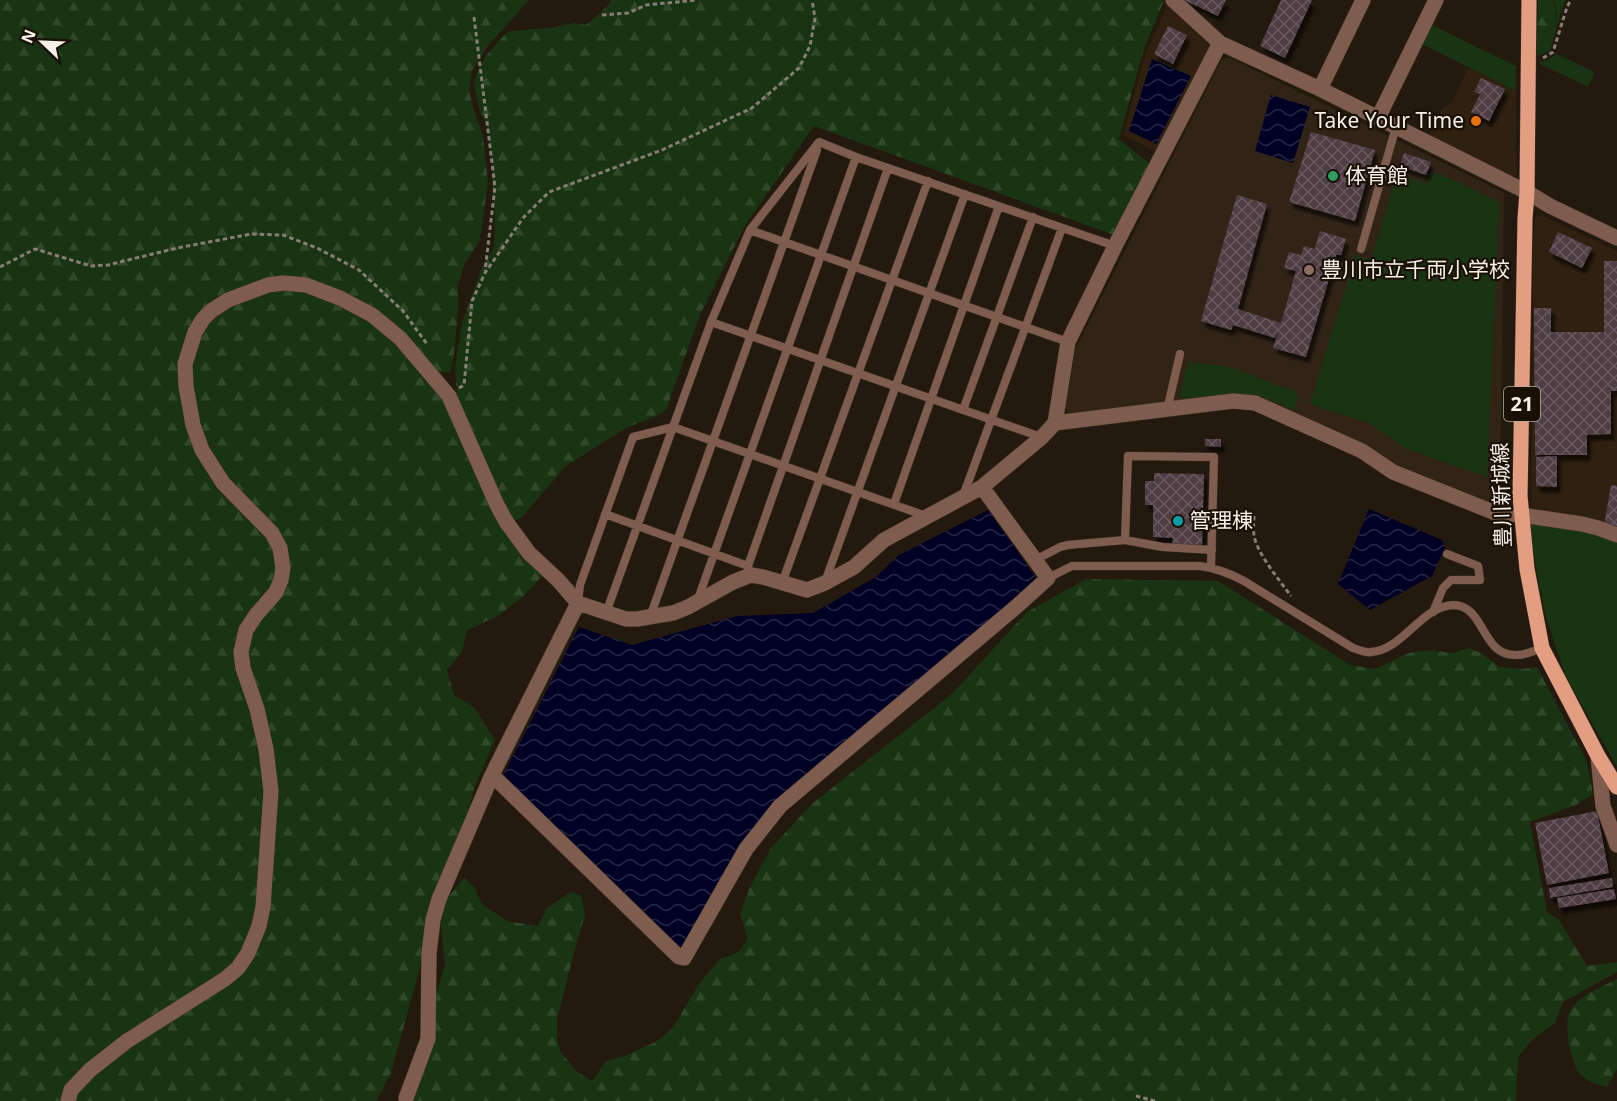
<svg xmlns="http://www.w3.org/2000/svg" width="1617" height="1101" font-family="'Noto Sans','Noto Sans JP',sans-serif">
<defs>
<pattern id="forest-firs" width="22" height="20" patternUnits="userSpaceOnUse" patternTransform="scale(1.5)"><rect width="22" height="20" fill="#183412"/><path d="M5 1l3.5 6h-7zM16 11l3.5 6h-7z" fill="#2f4829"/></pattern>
<pattern id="water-waves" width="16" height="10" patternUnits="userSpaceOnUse" patternTransform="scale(1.5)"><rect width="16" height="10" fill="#000025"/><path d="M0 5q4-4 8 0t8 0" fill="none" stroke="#262645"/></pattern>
<pattern id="building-cross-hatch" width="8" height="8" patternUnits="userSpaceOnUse" patternTransform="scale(1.5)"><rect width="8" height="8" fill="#4f3e44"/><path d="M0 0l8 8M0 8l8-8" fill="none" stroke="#695a5f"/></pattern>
<filter id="shadow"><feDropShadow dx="3.5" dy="6" stdDeviation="1.5" flood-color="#0009"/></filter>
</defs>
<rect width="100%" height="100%" fill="#24190e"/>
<path fill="#2f2010" d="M1167 6 1210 46 1157 152 1123 135 1146 52Z
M1470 69 1516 91V175L1512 177 1429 136 1443 107 1452 102 1467 70Z
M1541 215 1617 251V531L1531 509 1533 246 1535 218Z"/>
<path fill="#312417" d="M1230 58 1504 193 1500 501 1494 504 1397 465 1369 447 1257 396 1070 414 1065 408 1076 348 1222 59Z"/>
<path fill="#183412" d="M1554 0H1566L1562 9 1550 51 1537 56V38C1560 33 1558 18 1554 0Z
M1430 24 1516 66V91L1420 43Z
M1556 54 1595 72 1588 87 1538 63 1549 59Z
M1433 171 1499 202 1487 477 1407 449 1369 423 1310 404 1356 255 1371 260 1397 173 1427 184Z
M1188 362 1229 367 1294 391 1298 396 1294 410 1257 395 1233 393 1182 399 1180 397Z
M1529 523 1594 532 1617 541V767L1566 677 1546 618 1537 574Z"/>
<path fill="url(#forest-firs)" d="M0 0H529L485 49 472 71 469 91 475 114 483 135 488 182 480 240 464 265 458 286V309L454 355 450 372H437L400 332 280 277 189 332 188 427 270 540 278 566 274 583 241 625 235 640 234 651 252 712 261 753 265 790V821L253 932 233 965 62 1101H0Z
M611 0H1164L1143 52 1119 139 1151 165 1114 235 814 126 744 227 700 315 666 410 661 414 626 428 566 466 521 518 513 521 502 502 457 395 455 368 462 323 481 270 494 247 495 219 492 184 493 167 487 127 479 108 474 85 478 70 485 57 505 34 510 31 550 28 574 23 586 25 608 6Z
M1538 0H1553C1557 18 1560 34 1537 38Z
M283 289 317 293 364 317 396 341 440 394 497 521 543 575 524 596 498 616 467 630 462 652 447 670 454 695 474 707 495 740 475 786 464 827 435 888 429 902 420 967 391 1073 376 1101H74L75 1092 128 1046 226 985 262 936 269 917 273 858 247 644 288 562 226 480 204 446 190 381 194 350 207 322 234 303 267 290Z
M1086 579 1218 581 1350 665 1375 669 1409 653 1430 650 1452 653 1469 648 1483 654 1499 667 1521 669 1537 667 1587 762 1593 794 1576 805 1530 822 1547 912 1559 920 1587 966 1617 962V972L1563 1002 1555 1023 1532 1040 1519 1056 1517 1074 1516 1101H397L406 1086 445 966 441 925 445 901 464 878 474 887 482 904 507 921 538 926 547 908 571 892 581 896 585 915 576 945 557 1019V1040L560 1051 576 1071 592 1081 606 1061 625 1056 657 1041 672 1029 701 981 720 959 739 952 748 938 740 914 751 885 771 848 813 803 952 694 1027 612Z
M1617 979V1069L1607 1087C1598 1085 1589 1082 1582 1076 1571 1066 1562 1022 1571 1010 1581 994 1602 987 1617 979Z"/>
<path fill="url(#water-waves)" d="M1152 59 1191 76 1156 144 1129 131Z
M1271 95 1310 107 1293 163 1255 151Z
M1369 509 1442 540 1445 548 1432 576 1370 610 1338 584Z
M988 510 1039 582 785 793 683 952 503 776 579 627 632 645 737 616 813 613 876 577 899 555Z"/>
<path fill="url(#building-cross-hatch)" filter="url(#shadow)" d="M1184 0H1226L1218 16Z
M1281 0H1312L1285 58 1260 46Z
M1168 26 1187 35 1173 64 1154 54Z
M1481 78 1505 89 1489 121 1471 112 1480 94 1474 92Z
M1311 132 1375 150 1355 221 1289 202Z
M1404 153 1431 162 1426 175 1400 166Z
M1237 195 1267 204 1238 309 1281 323 1296 271 1284 268 1289 252 1301 255 1304 246 1315 249 1320 231 1346 239 1341 255H1336L1306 357 1273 348 1279 330 1275 338 1233 325 1231 330 1201 321Z
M1558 232 1592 248 1582 268 1549 252Z
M1604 261H1617V391H1611V434L1587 435V455H1535L1534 308H1551V332H1604Z
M1205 439H1221V447L1205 446Z
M1557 456V487L1536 486V457Z
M1154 473 1204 474 1202 548 1172 545 1173 538 1153 537V505H1145V481H1154Z
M1611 485 1617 486V528L1604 526Z
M1597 811 1609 873 1547 885 1535 823Z
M1612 878 1613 887 1550 898 1549 888Z
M1614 889 1616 899 1559 908 1557 898Z"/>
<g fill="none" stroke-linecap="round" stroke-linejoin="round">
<defs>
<path id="service" d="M750 230 1068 342
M1361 249 1396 127
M711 322 1041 437
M963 410 1033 217
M1167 410 1180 354
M963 496 1062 228
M894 504 999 206
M605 514 748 566 749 571
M1125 540 1128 456 1214 457 1211 568
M1035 560 1060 547 1068 545 1125 540 1163 547 1212 550
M748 566 888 168
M1048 578 1072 566H1200C1216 568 1229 573 1244 581L1353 648C1359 650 1365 653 1371 652 1402 651 1422 605 1454 605 1485 606 1481 655 1515 655 1524 656 1533 651 1542 648
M825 582 965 194
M782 583 928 181
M698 599 856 157
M578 602 580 585 633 437 673 427 711 322 750 230 819 142 856 157 1115 246
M1433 612 1443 588 1451 580H1480L1478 566 1447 554
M606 613 673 427 926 516
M650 617 817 150"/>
<path id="minor" d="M1173 0 1220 43 1320 89 1527 192
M1320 89 1363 0
M1378 118 1436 0
M1055 423 1233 401 1255 403 1362 451 1393 472 1498 514 1521 515 1582 524 1598 528 1617 535
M1598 756 1603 806 1617 845
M492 775 679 957 684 958 746 849 780 806 1016 607 1048 578 982 487
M406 1098 428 1039 429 953 433 920 439 899 492 775 578 603
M68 1101 71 1090 90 1070 127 1041 225 979 238 968 248 953 259 926 263 907 271 791 266 749 257 709 243 668 241 652 246 630 256 615 276 592 281 580 283 568 280 548 272 533 223 483 202 450 193 425 186 386 185 364 195 332 203 319 211 311 228 300 268 285 283 283 306 285 340 298 372 315 400 338 449 396 497 505 507 523 529 553 558 580 578 603 626 619H637L673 613 688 607 733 582 751 575 763 577 807 590 825 583 854 567 884 540 982 487 1042 437 1055 423 1068 342 1115 246 1220 43"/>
<path id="tertiary" d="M1527 192 1550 206 1617 238"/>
<path id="primary" d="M1529 0 1527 192 1525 219 1520 496 1527 569 1542 648 1598 756 1617 787"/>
</defs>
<use href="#service" stroke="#3d3328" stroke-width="9"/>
<use href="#minor" stroke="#3d3328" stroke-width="16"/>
<use href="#tertiary" stroke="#3d3328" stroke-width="16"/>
<use href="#primary" stroke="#3d3328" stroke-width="16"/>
<path stroke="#877d74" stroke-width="3" stroke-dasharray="4.5 3" stroke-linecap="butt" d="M602 15 628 13 646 5 697 0
M474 17 495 187 485 271
M1543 58 1553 52 1567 7 1571 0
M0 267 35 249 91 266 108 265 177 248 251 234 283 235 317 248 359 270 403 311 427 344
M459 388 464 385 472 301 485 273 523 218 549 192 662 150 752 108 799 68 810 46 815 18 812 0
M1254 516C1254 522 1253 529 1254 535 1256 552 1280 581 1291 596
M1136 1096 1155 1101"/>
<use href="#service" stroke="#7e5c4e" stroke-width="8"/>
<use href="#minor" stroke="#7e5c4e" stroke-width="15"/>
<use href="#tertiary" stroke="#7e5c4e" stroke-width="15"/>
<use href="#primary" stroke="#e39d80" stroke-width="15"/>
</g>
<circle fill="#e8710a" stroke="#1a1006" stroke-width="2" cx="1476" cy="121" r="6"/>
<circle fill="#2e9e5b" stroke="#1a1006" stroke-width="2" cx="1333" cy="176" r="6"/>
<circle fill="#8d6e63" stroke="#1a1006" stroke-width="2" cx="1309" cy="270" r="6"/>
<circle fill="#0f9aa8" stroke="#1a1006" stroke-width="2" cx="1178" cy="521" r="6"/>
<g text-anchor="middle" stroke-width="4.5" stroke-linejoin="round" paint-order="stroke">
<rect fill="#1a1006" stroke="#b5ada4" stroke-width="1.5" x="1504" y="387" width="36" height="34" rx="4.5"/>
<g font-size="20" font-weight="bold" fill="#f7f0e8">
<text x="1522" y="411">21</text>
</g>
<g font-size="21" fill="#f7f0e8" stroke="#1a1006" text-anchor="start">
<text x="1464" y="128" text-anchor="end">Take Your Time</text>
<text x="1345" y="183">体育館</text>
<text x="1321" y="277">豊川市立千両小学校</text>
<text x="1190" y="528">管理棟</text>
</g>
<g font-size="21" fill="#f7f0e8" stroke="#1a1006">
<text transform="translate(1502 495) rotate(-92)" y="7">豊川新城線</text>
</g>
</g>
<g transform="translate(42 42) rotate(293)" stroke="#1a1006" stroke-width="4.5" paint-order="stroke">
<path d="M0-4.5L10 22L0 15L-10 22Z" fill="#f7f0e8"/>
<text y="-9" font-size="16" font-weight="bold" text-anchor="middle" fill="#f7f0e8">N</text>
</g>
</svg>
